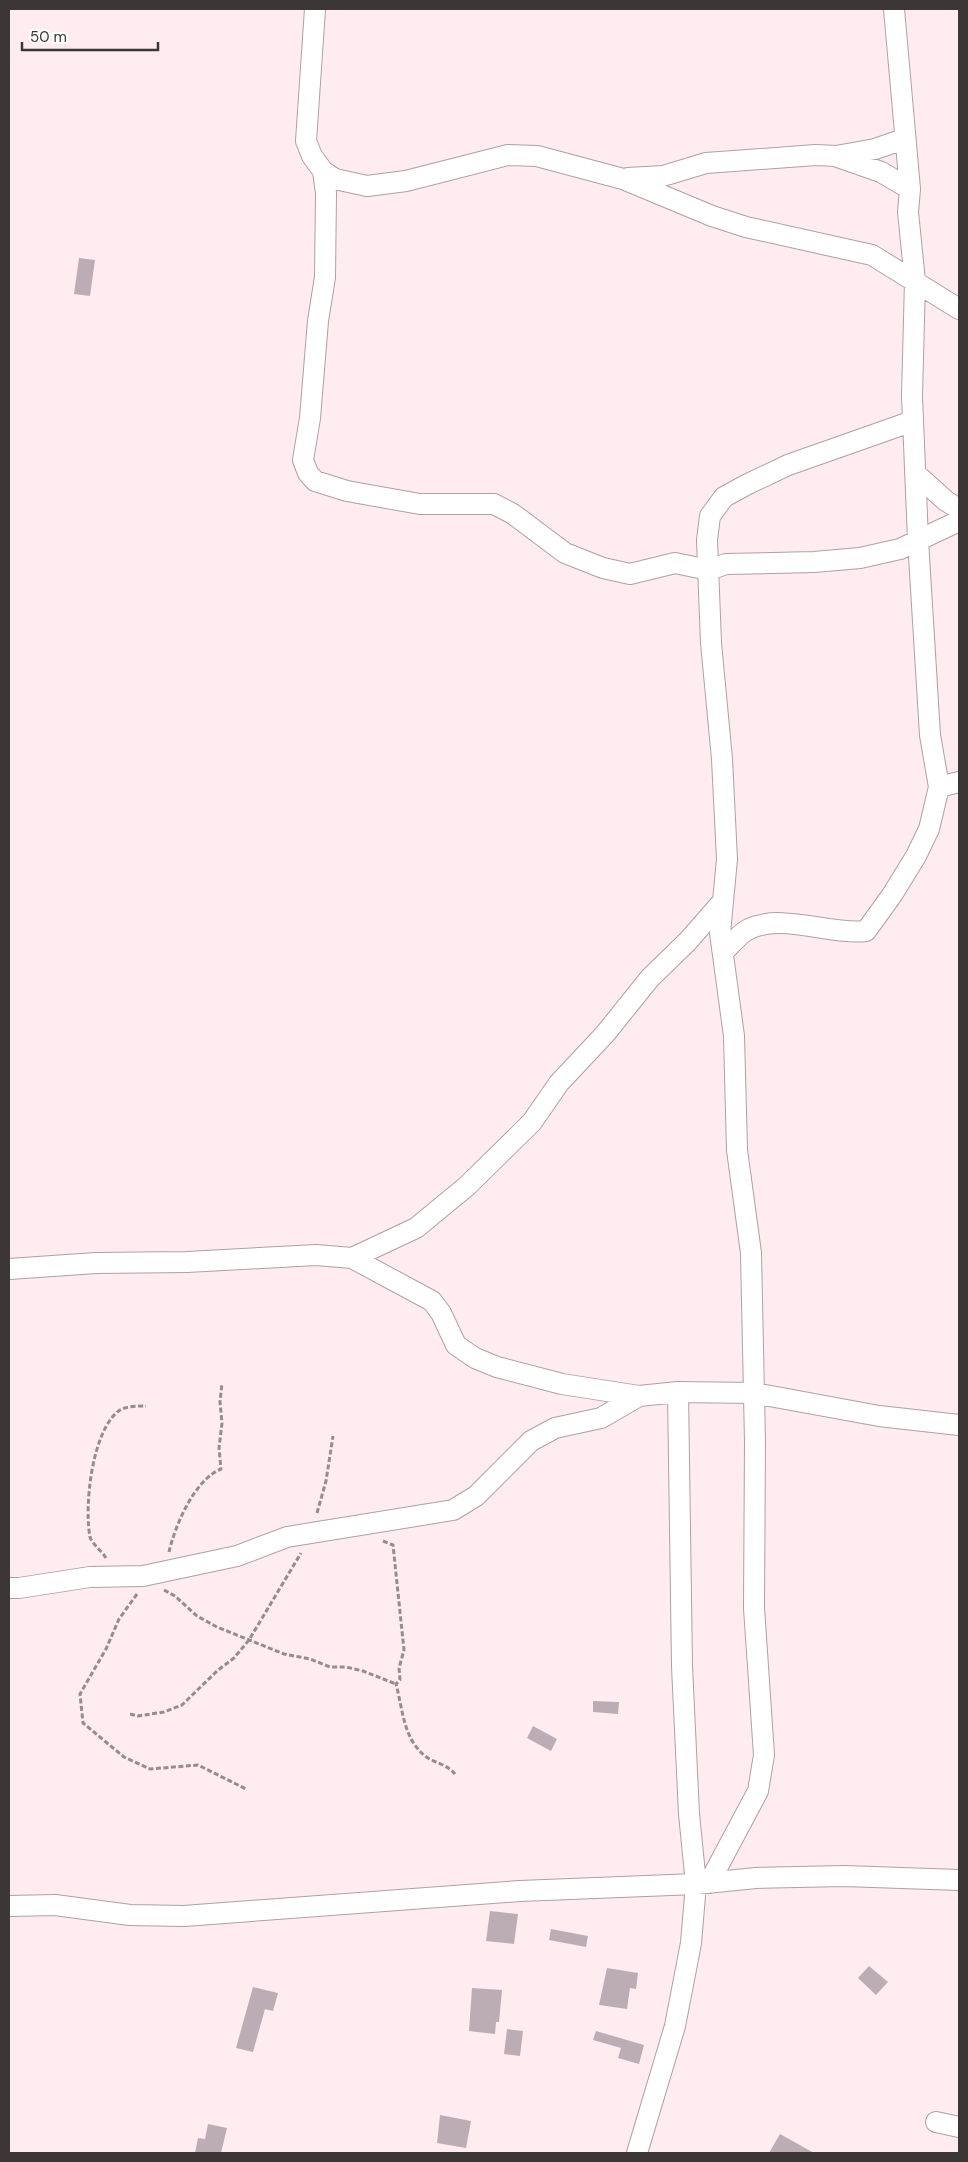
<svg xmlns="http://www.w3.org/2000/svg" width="968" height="2162" font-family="'DM Sans',sans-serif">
<rect width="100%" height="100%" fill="#feecf0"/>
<path fill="#bcadb5" d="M79 258 95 260 90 296 74 294Z
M593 1701 619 1702 618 1714 593 1712Z
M533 1726 557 1739 551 1751 527 1738Z
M490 1911 518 1914 514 1944 486 1941Z
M551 1929 588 1936 586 1947 549 1940Z
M869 1966 888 1982 876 1995 858 1978Z
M607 1968 638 1973 636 1989 630 1988 627 2009 599 2005Z
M253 1987 278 1993 273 2011 265 2009 253 2052 236 2048Z
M472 1988 502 1990 499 2022H496L495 2034 469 2031Z
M507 2029 523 2031 520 2056 504 2054Z
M596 2031 644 2045 639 2064 618 2058 621 2048 593 2040Z
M440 2115 471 2121 466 2148 437 2143Z
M208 2124 227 2128 221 2153H195L198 2138 205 2139Z
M780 2134 814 2153H769Z"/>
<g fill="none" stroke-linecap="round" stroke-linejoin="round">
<defs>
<path id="minor" d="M315 9 306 141 312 156 323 171 335 179 367 186 406 181 508 155 537 156 623 179 712 216 746 227 872 255 959 309
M838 157 881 172 910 189
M323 171 326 193 325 277 318 321 310 418 303 460 308 473 315 481 347 491 420 504H494L513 514 565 553 603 568 630 574 675 563 709 570 726 564 814 562 860 558 900 549 959 521
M628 178 663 176 706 163 816 155 836 156 875 149 904 139
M916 474 946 501 959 509
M939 787 959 782
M723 952C731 945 740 933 749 929 782 913 830 935 866 931L892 895 916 856 929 829 939 787 930 735 918 540 912 396 915 281 908 212 910 189 894 9
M352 1258 416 1228 467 1186 532 1122 559 1083 605 1034 650 978 688 941 723 901
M9 1269 96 1263 187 1262 316 1255 352 1258 432 1301 441 1313 456 1345 475 1358 497 1367 562 1384 639 1396 678 1392 754 1393 879 1416 959 1425
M9 1588H19L90 1577 143 1576 237 1556 287 1537 453 1510 476 1496 531 1441 555 1428 601 1418 639 1396
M709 1883 758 1791 764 1755 754 1608 755 1442 751 1253 737 1150 734 1036 720 933 727 859 722 759 711 643 707 540 710 516 724 497 746 485 788 465 913 421
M9 1906 55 1905 130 1915 184 1916 520 1891 696 1884 756 1878 844 1876 959 1880
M936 2122 959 2127
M637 2153 675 2026 691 1943 696 1884 689 1814 682 1666 678 1392"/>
</defs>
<use href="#minor" stroke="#b09fa3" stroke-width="22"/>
<path stroke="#978b8e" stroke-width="3" stroke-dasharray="5 2.5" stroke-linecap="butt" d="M317 1513 326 1481 333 1436
M383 1541 393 1545 404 1650 399 1668 400 1680 396 1684C403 1710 403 1738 425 1756 434 1763 447 1764 455 1774
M169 1552C175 1526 194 1480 221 1469L219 1448 222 1423 220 1402 222 1383
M106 1558C102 1551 92 1544 90 1537 84 1506 92 1429 120 1410 126 1406 139 1406 146 1406
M164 1590 175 1596 197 1616 217 1627 284 1654 310 1659 330 1667H346L363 1671 396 1684
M137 1594 119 1619 106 1649 80 1694 83 1723 124 1757 150 1769 198 1765 246 1789
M130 1714 138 1716 164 1712 182 1705 218 1670 234 1658 249 1640 301 1553"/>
<use href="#minor" stroke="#fff" stroke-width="20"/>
</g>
<rect width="968" height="2162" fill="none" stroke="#3d3637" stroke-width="20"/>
<path d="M22 42v8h136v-8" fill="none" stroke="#3d3637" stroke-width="2.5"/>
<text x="30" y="42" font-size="15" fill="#3d3637" stroke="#fefefe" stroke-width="4" paint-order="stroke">50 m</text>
</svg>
